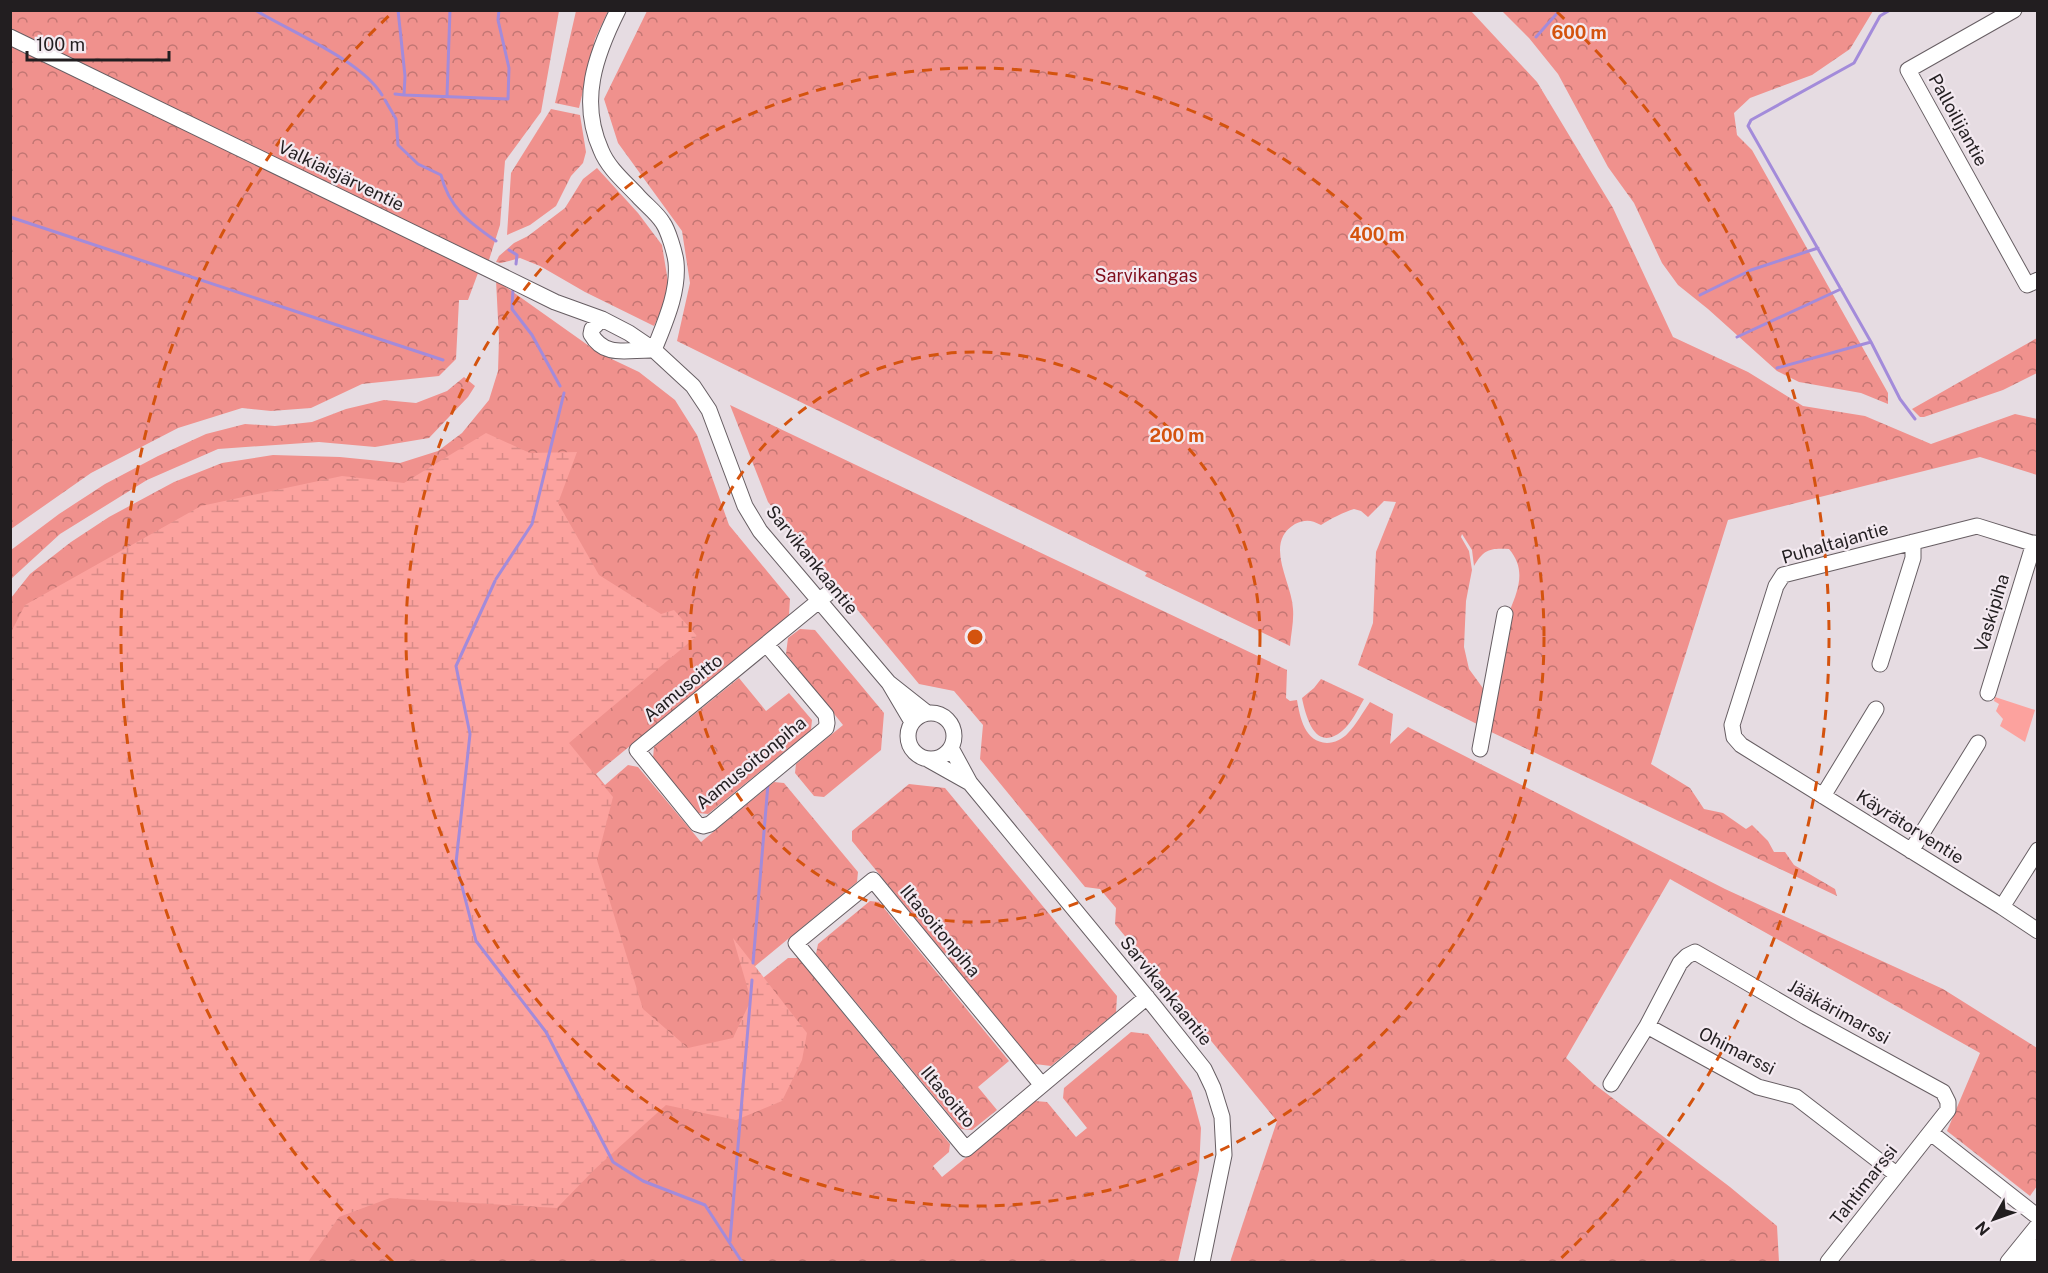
<svg xmlns="http://www.w3.org/2000/svg" width="2048" height="1273" font-family="'Public Sans',sans-serif">
<defs>
<pattern id="forest-crowns" width="20" height="18" patternUnits="userSpaceOnUse" patternTransform="scale(1.5)"><rect width="20" height="18" fill="#f0918d"/><path d="M2 6a3 3 0 1 1 6 0M12 15a3 3 0 1 1 6 0" fill="none" stroke="#c27673"/></pattern>
<pattern id="wetland-marsh" width="20" height="14" patternUnits="userSpaceOnUse" patternTransform="scale(1.5)"><rect width="20" height="14" fill="#fca29e"/><path d="M1 5h8M5 5V1M11 12h8M15 12V8" fill="none" stroke="#d88b88"/></pattern>
</defs>
<rect width="100%" height="100%" fill="#e6dce2"/>
<path fill="#fca29e" d="M1995 697 2035 710 2025 742 2000 726 2003 719 1996 711 1999 704 1994 701Z"/>
<path fill="url(#forest-crowns)" d="M11 11H559L541 112 505 161 500 225 489 260 478 273 468 300H459L456 359 439 376 362 384 311 408 271 411 242 408 178 428 91 473 11 529Z
M576 11H608L595 39 579 108 555 103Z
M647 11H1471L1537 82 1613 208 1673 337 1748 372 1803 406 1865 416 1931 444 2015 414 2037 419V475L1980 457 1728 520 1651 764 1690 788 1704 809 1723 813 1746 829 1752 825 1768 841 1774 852H1785L1794 865 1835 889 1837 896 1489 731 1510 610C1519 588 1526 569 1509 549 1490 548 1484 549 1474 566L1472 550 1462 534 1461 537 1469 551 1472 570 1466 601 1464 647 1469 669 1485 691 1479 725 1358 665 1373 623 1376 552 1396 502 1384 501 1368 517 1361 511 1354 509C1344 512 1330 519 1321 525 1311 520 1306 519 1295 524 1263 543 1292 582 1293 609 1294 621 1291 634 1290 646L1145 576 1147 573 677 341 690 283 682 231 618 143 604 99Z
M1502 11H1873L1850 49 1812 75 1750 98 1734 113 1737 135 1752 150 1888 393V404L1861 393 1799 382 1777 371 1708 309 1678 285 1662 263 1634 203 1608 167 1558 74 1529 38Z
M551 109 580 115 586 152 583 163 571 176 556 206 530 225 507 235 511 173Z
M597 168 638 213 662 245 669 288 668 296 654 326 585 292 540 266 520 258 501 263 496 262 499 256 514 243 528 236 565 208 583 179Z
M496 280 599 353 639 372 675 400 697 435 729 525 790 599 789 615 596 774 605 785 628 765 638 767 701 842 774 782 784 783 858 872 857 882 754 967 763 978 788 958H798L950 1144 949 1152 933 1166 942 1177 1035 1101 1047 1102 1076 1137 1087 1128 1063 1098 1064 1088 1131 1032 1148 1034 1191 1091 1201 1128 1199 1170 1178 1262H11V598L30 574 71 542 109 517 174 482 222 463 273 455 340 457 400 463 438 451 462 433 489 400 498 371 499 339Z
M2037 338V373L2003 390 1924 417H1920L1912 409Z
M464 377 475 386 468 397 429 438 375 447 319 442 218 449 147 480 60 534 11 579V550L59 514 105 484 158 456 206 434 245 424 275 426 312 422 346 409 384 400 416 403 447 391Z
M730 405 1287 670 1286 698 1290 701 1297 700C1300 718 1305 742 1327 743 1334 743 1343 739 1348 733 1356 725 1363 712 1370 702L1393 714 1390 744 1408 727 1725 889 1943 989 2037 1048V1186L2030 1196 1947 1131 1980 1053 1670 879 1566 1058 1594 1084 1730 1187 1777 1226 1779 1262H1230L1277 1121 1115 924 1116 908 1100 889 1085 887 980 759 983 725 954 691 919 684 768 502Z
M800 629 815 630 884 713 881 750 824 797 814 796 795 773 796 764 843 725 786 654 788 638Z
M739 678 766 711 789 693 812 720 811 730 708 814 698 813 653 758 654 747Z
M1321 679 1364 699C1358 709 1351 724 1342 731 1315 753 1306 717 1302 698L1314 688Z
M909 784 945 788 1117 996 1116 1012 1051 1066 1035 1064 852 841V831Z
M870 901 879 902 1009 1061 978 1087 997 1110 972 1130 961 1129 816 954 818 944Z"/>
<path fill="url(#wetland-marsh)" d="M486 433 530 453 577 452 558 503 599 575 661 614 674 610 697 636 569 743 613 797 597 860 643 1009 688 1048 733 1038 751 1000 733 938 807 1033 802 1060 782 1101 736 1120 666 1105 595 1169 557 1208 390 1198 339 1217 308 1262H11L10 634 25 605 201 506 342 476 404 483Z"/>
<g fill="none" stroke-linecap="round" stroke-linejoin="round">
<path stroke="#a38bda" stroke-width="3" d="M255 10C291 32 361 60 382 95
M1890 10 1880 16 1854 63 1751 120 1748 126 1871 342 1900 399 1915 419
M1536 37 1560 10
M395 94 404 95 405 76 398 10
M404 95 508 99 509 68 498 20 499 10
M447 96 450 10
M385 100 396 119 398 145 418 164 441 175C449 208 469 222 496 241
M10 217 443 360
M509 250 517 255 516 264
M513 289 512 309 532 335 560 386
M1700 295 1751 270 1818 248
M1737 337 1841 289
M1777 368 1871 342
M496 579 532 524 564 393
M495 581 456 666 470 734 456 863 476 941 546 1032 613 1162 643 1181 705 1205 742 1262
M753 963 768 784
M730 1241 752 980"/>
<defs>
<path id="minor" d="M618 10C595 56 579 101 601 150 608 168 625 182 638 196 646 205 657 213 663 223 668 230 675 253 676 262 679 292 665 322 654 350
M2014 10 1908 70 2027 285 2038 280
M10 37 488 269 555 302 602 319 629 333 654 350 693 386 709 410 745 506 760 531 889 683
M602 319 592 329 591 334C605 359 629 349 654 350
M2038 545 1977 526 1783 575 1776 586 1732 725 1734 737 1741 745 2002 907 2038 850
M767 645 826 715 827 723 826 728 710 824 703 826 697 824 637 750 831 591
M1880 664 1913 558V542
M1988 693 2034 543
M908 736a23 23 0 1 1 46 0a23 23 0 1 1-46 0Z
M912 722 889 683 927 713
M1480 749 1505 614
M929 760 970 783 951 748
M970 783 1154 1006 1204 1069 1213 1088 1222 1117 1224 1155 1202 1262
M1823 796 1876 709
M1911 851 1978 743
M2002 907 2038 931
M1647 1026 1758 1087 1796 1097 1896 1174
M1041 1084 873 880 796 943 966 1149 1147 997
M1611 1084 1647 1026 1680 963 1687 956 1695 952 1806 1017 1943 1092 1948 1102V1110L1828 1262
M1931 1133 2038 1217
M2008 1262 2038 1225
M2026 1262 2038 1247"/>
</defs>
<use href="#minor" stroke="#675e63" stroke-width="17"/>
<use href="#minor" stroke="#fff" stroke-width="15"/>
</g>
<g fill="none" stroke="#d4530e" stroke-width="3" stroke-dasharray="10 8">
<circle cx="975" cy="637" r="285"/>
<circle cx="975" cy="637" r="569"/>
<path d="M393 1262A854 854 0 0 1 393 12M1557 12A854 854 0 0 1 1557 1262"/>
</g>
<g text-anchor="middle" stroke-width="4.5" stroke-linejoin="round" paint-order="stroke">
<g font-size="18" fill="#221e20" stroke="#f3e9f0">
<text transform="translate(1958 120) rotate(61)" y="6">Palloilijantie</text>
<text transform="translate(341 176) rotate(26)" y="6">Valkiaisjärventie</text>
<text transform="translate(1835 543) rotate(-16)" y="6">Puhaltajantie</text>
<text transform="translate(812 560) rotate(51)" y="6">Sarvikankaantie</text>
<text transform="translate(1992 613) rotate(-73)" y="6">Vaskipiha</text>
<text transform="translate(683 688) rotate(-39)" y="6">Aamusoitto</text>
<text transform="translate(751 763) rotate(-39)" y="6">Aamusoitonpiha</text>
<text transform="translate(1910 827) rotate(32)" y="6">Käyrätorventie</text>
<text transform="translate(940 931) rotate(50)" y="6">Iltasoitonpiha</text>
<text transform="translate(1166 991) rotate(51)" y="6">Sarvikankaantie</text>
<text transform="translate(1839 1012) rotate(29)" y="6">Jääkärimarssi</text>
<text transform="translate(1737 1051) rotate(27)" y="6">Ohimarssi</text>
<text transform="translate(948 1097) rotate(50)" y="6">Iltasoitto</text>
<text transform="translate(1864 1185) rotate(-52)" y="6">Tahtimarssi</text>
</g>
<g font-size="18" fill="#810e1c" stroke="#f3e9f0">
<text x="1146" y="282">Sarvikangas</text>
</g>
</g>
<circle cx="975" cy="637" r="9" fill="#d4530e" stroke="#f3e9f0" stroke-width="3"/>
<g font-size="18" text-anchor="middle" font-weight="bold" fill="#d4530e" stroke="#f3e9f0" stroke-width="4.5" stroke-linejoin="round" paint-order="stroke">
<text x="1579" y="39">600 m</text>
<text x="1377" y="241">400 m</text>
<text x="1177" y="442">200 m</text>
</g>
<rect width="2048" height="1273" fill="none" stroke="#221e20" stroke-width="24"/>
<g transform="translate(1994 1219) rotate(230)" stroke="#f3e9f0" stroke-width="4.5" paint-order="stroke">
<path d="M0-4.5L10 22L0 15L-10 22Z" fill="#221e20"/>
<text y="-9" font-size="16" font-weight="bold" text-anchor="middle" fill="#221e20">N</text>
</g>
<path d="M27 51v9h142v-9" fill="none" stroke="#221e20" stroke-width="3"/>
<text x="36" y="51" font-size="18" fill="#221e20" stroke="#f3e9f0" stroke-width="4.5" paint-order="stroke">100 m</text>
</svg>
